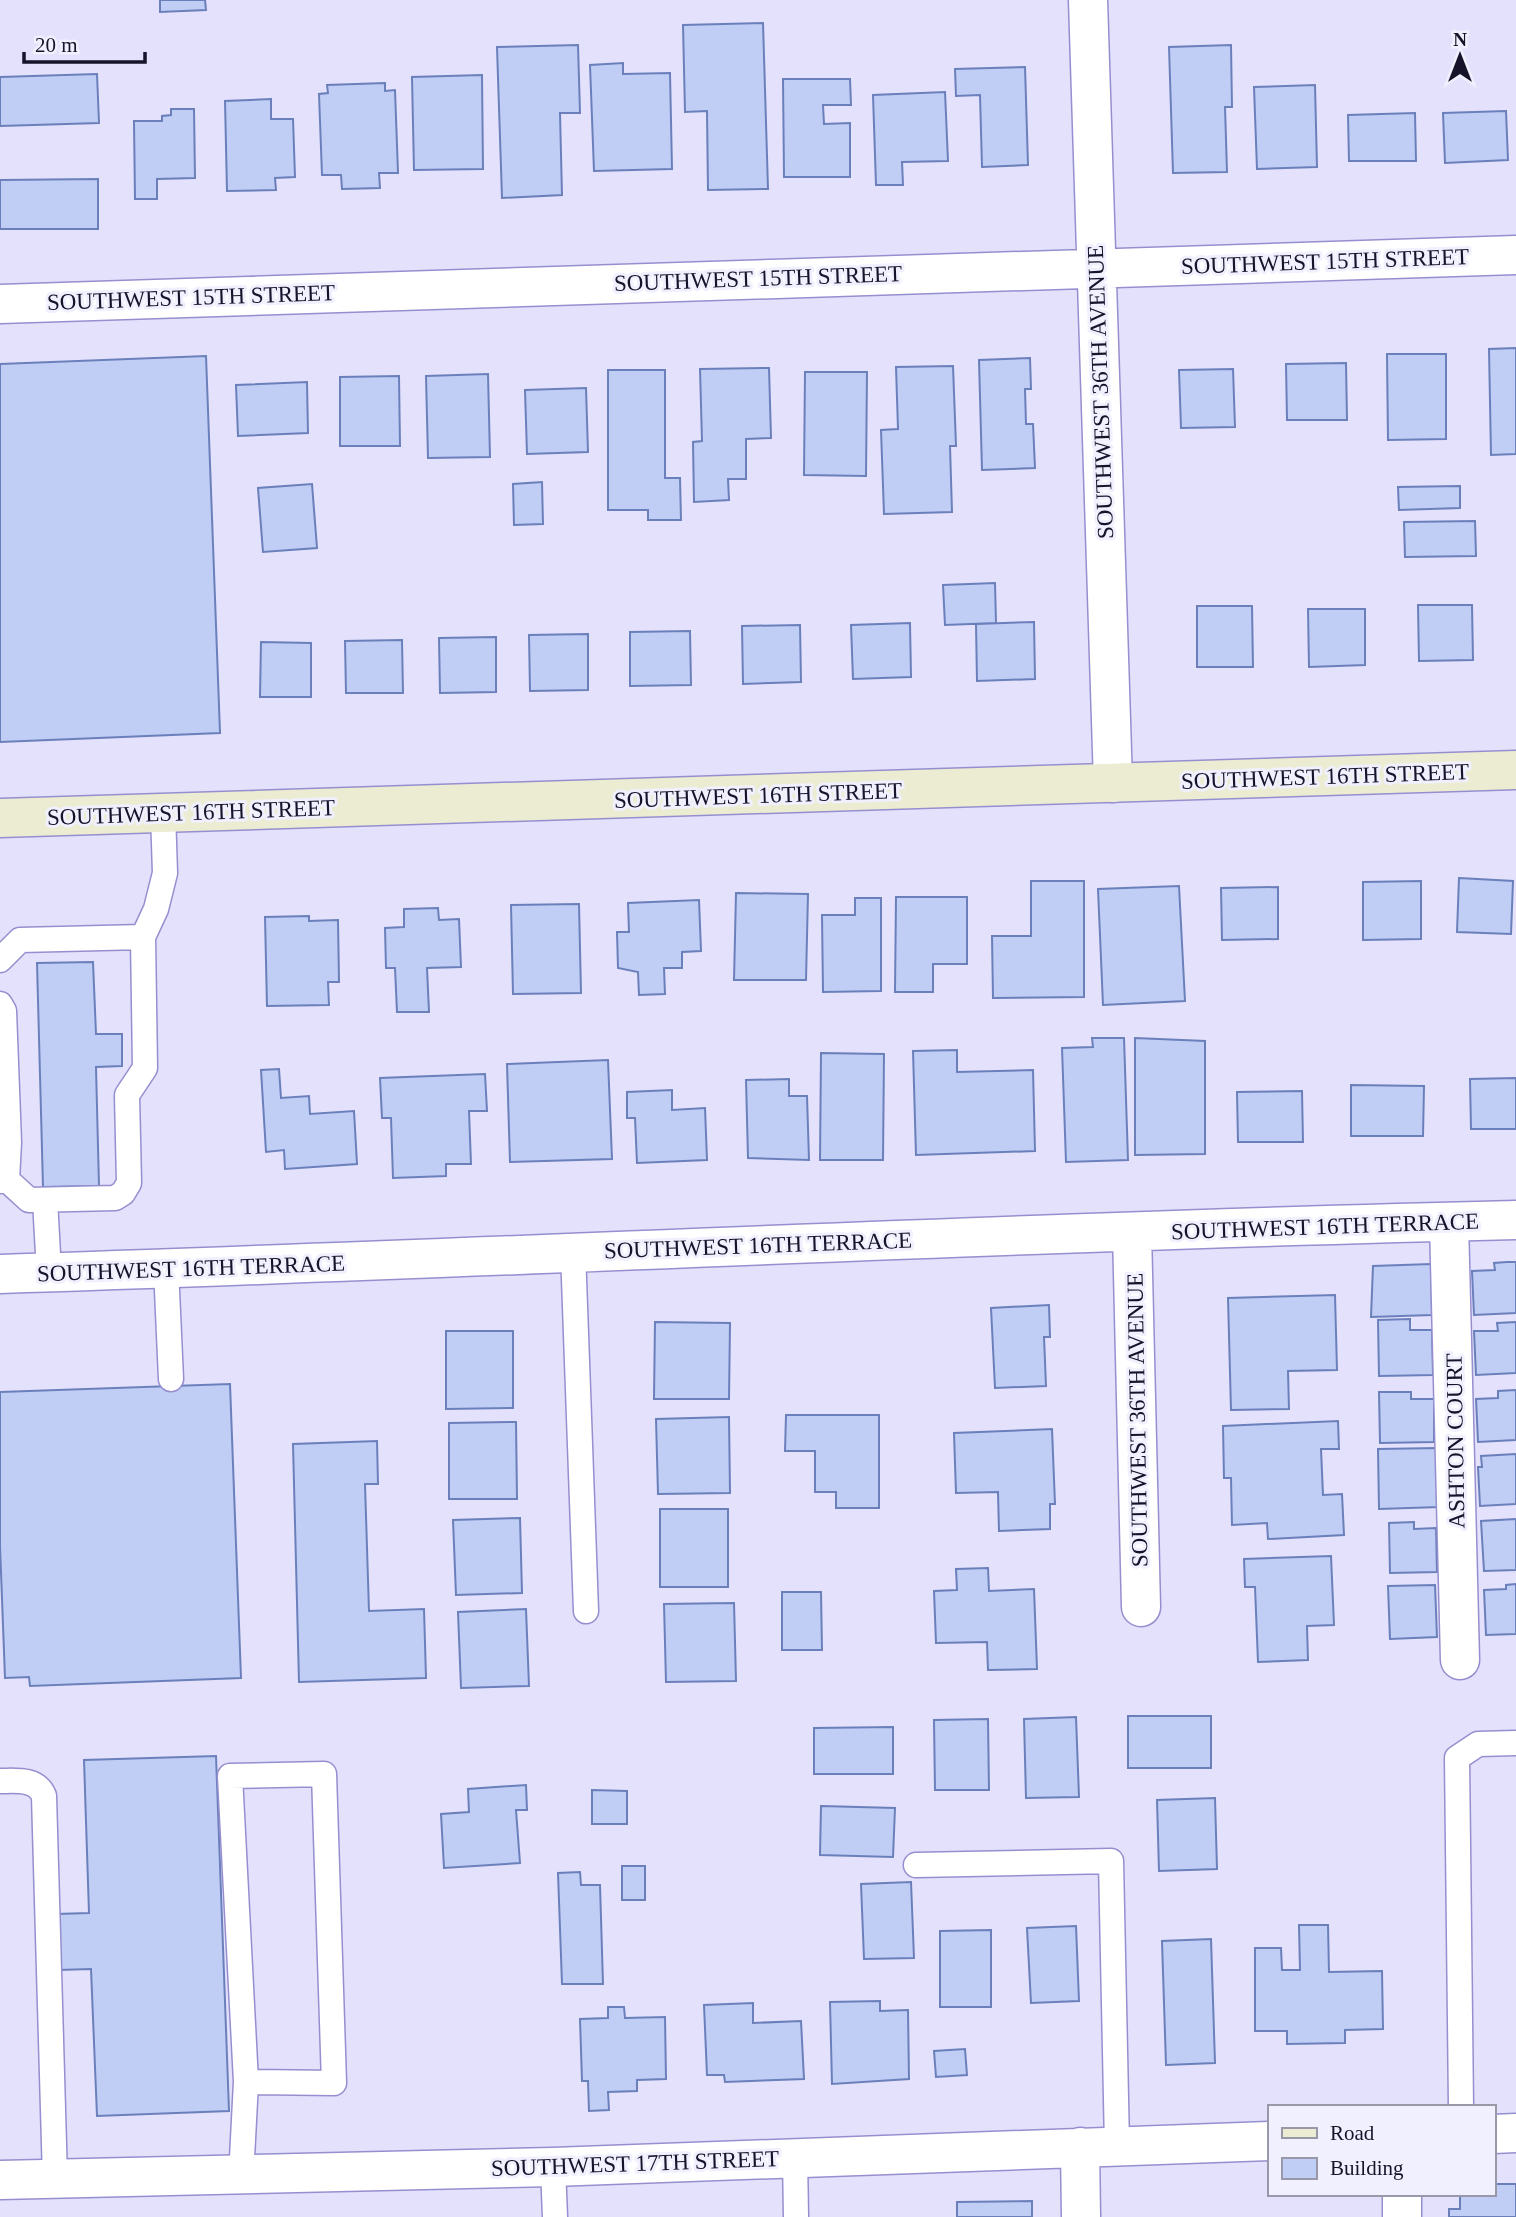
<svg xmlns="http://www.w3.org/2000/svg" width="1516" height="2217" font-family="Georgia,serif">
<rect width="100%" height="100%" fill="#e3e1fc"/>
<path fill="#c0cef5" stroke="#6b80bb" stroke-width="2" d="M160 0H205L206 10 160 12Z
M763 23 768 189 708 190 707 111 685 112 683 25Z
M578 45 580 113H560L562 195 502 198 497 47Z
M1231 45 1232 107H1225L1227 172 1173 173 1169 47Z
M623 63V74L670 73 672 169 594 171 590 65Z
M1025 67 1028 165 982 167 980 95 956 96 955 69Z
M97 74 99 123 0 126V77Z
M482 75 483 169 414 170 412 77Z
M783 79H850L851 105H823L824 124 850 123V177H784Z
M385 83V91L395 90 398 173H379L380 188 342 189 341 175H322L319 94 328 93 327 85Z
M1315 85 1317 167 1257 169 1254 87Z
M945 92 948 161 902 162 903 185H876L873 95Z
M271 99V119H293L295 177 275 178 276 190 227 191 225 101Z
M171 109H194L195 178 157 179V199H135L134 121H162V116L171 115Z
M1506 111 1508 160 1445 163 1443 113Z
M1415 113 1416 161H1349L1348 115Z
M98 179V229H0V180Z
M1516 348V454L1491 455 1489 349Z
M1387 354H1446V439L1388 440Z
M206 356 220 733 0 742V364Z
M1030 358 1031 389H1025L1026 424H1033L1035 468 982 470 979 360Z
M1346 363 1347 420H1287L1286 364Z
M953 366 956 446H950L952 512 884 514 881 430 898 429 896 367Z
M769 368 771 438 746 439V479H728L729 500 694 502 693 442 702 441 700 369Z
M1233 369 1235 427 1181 428 1179 370Z
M608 370H665V478H680L681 520H648V510H608Z
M805 372H867L866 476 804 475Z
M488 374 490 457 428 458 426 376Z
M399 376 400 446H340V377Z
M307 382 308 433 238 436 236 385Z
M586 388 588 452 527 454 525 390Z
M542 482 543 524 514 525 513 484Z
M312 484 317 548 263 552 258 488Z
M1460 486V508L1399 510 1398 487Z
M1475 521 1476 556 1405 557 1404 522Z
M995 583 996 623 945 625 943 585Z
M1418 605H1472L1473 660 1419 661Z
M1197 606H1252L1253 667H1197Z
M1308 609H1365V665L1309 667Z
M1034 622 1035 679 977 681 976 624Z
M910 623 911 677 853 679 851 625Z
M800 625 801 682 743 684 742 626Z
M690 631 691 685 630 686V632Z
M588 634V690L530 691 529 635Z
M496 637V692L440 693 439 638Z
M402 640 403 693H346L345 641Z
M261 642 311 643V697H260Z
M1459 878 1513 881 1511 934 1457 932Z
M1031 881H1084V997L993 998 992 936H1031Z
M1421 881V939L1363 940V882Z
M1179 886 1185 1001 1103 1005 1098 889Z
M1278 887V939L1222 940 1221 888Z
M736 893 808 894 806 980H734Z
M896 897H967V964H933V992H895Z
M855 898H881V991L823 992 822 915H855Z
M699 900 701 951 682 952V968H664L665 994 639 995 638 972 618 968 617 932H629L628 903Z
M579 904 581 993 513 994 511 905Z
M438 908 439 920 459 919 461 967 427 968 429 1012H397L395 968H386L385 928 404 927V909Z
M309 916V921L338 920 339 982H328L329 1005 267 1006 265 917Z
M93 962 96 1034H122V1066L96 1067 99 1186 43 1187 37 963Z
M1092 1038H1124L1128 1160 1066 1162 1062 1048 1093 1047Z
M1135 1038 1205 1041V1154L1135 1155Z
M957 1050V1072L1033 1070 1035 1151 916 1155 913 1051Z
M821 1053 884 1054 883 1160H820Z
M608 1060 612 1159 510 1162 507 1064Z
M279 1069 281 1098 309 1096 310 1114 354 1111 357 1164 285 1169 284 1150 266 1152 261 1070Z
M485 1074 487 1111H469L471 1164H446V1176L393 1178 391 1118H382L380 1078Z
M1516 1078V1129H1471L1470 1079Z
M789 1079V1096H807L809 1160 748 1158 746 1080Z
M1351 1085 1424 1086 1423 1136H1351Z
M672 1090V1110L705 1108 707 1160 637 1163 635 1118H627V1092Z
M1302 1091 1303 1142H1238L1237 1092Z
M1507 1262H1516V1313L1474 1315 1472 1271 1495 1270 1494 1263Z
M1431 1264 1432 1315 1371 1317 1373 1266Z
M1335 1295 1337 1370 1288 1371 1289 1409 1231 1410 1228 1298Z
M1049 1305 1050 1337H1044L1046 1386 995 1388 991 1308Z
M1410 1319V1330H1432L1433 1375 1379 1376 1378 1320Z
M655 1322 730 1323 729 1399H654Z
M1516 1322V1373L1476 1375 1474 1331H1498L1497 1323Z
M446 1331H513V1408L446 1409Z
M230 1384 241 1678 30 1686 29 1677 5 1678 0 1546V1392Z
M1516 1390V1440L1478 1442 1476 1399 1498 1398V1391Z
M1379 1392H1411V1399H1434V1442L1380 1443Z
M786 1415H879V1508H836V1492H815V1451H785Z
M729 1417 730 1493 658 1494 656 1419Z
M1338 1421 1339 1449H1321L1323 1495 1342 1494 1344 1535 1268 1539 1267 1523 1232 1525 1231 1478H1224L1223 1426Z
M516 1422 517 1499H449V1423Z
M1052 1429 1055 1504H1050V1529L999 1531 998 1492 956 1493 954 1433Z
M377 1441 378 1484H365L369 1611 424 1609 426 1678 299 1682 293 1444Z
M1438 1448 1439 1507 1379 1509 1378 1449Z
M1516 1454V1504L1480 1506 1478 1467H1482L1481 1456Z
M660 1509H728V1587H660Z
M520 1518 522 1593 456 1595 453 1520Z
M1516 1519V1570L1484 1571 1481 1521Z
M1414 1522V1529L1436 1528 1437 1572 1390 1573 1389 1523Z
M1331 1556 1334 1625 1307 1626 1308 1660 1258 1662 1255 1587H1245L1244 1559Z
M988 1568 989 1591 1034 1589 1037 1669 988 1670 987 1642 936 1643 934 1591 957 1590 956 1569Z
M1516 1584V1634L1486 1635 1484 1590 1506 1589V1585Z
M1435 1585 1437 1637 1390 1639 1388 1586Z
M782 1592H821L822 1650H782Z
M734 1603 736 1681 666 1682 664 1604Z
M526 1609 529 1686 461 1688 458 1612Z
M1128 1716H1211V1768H1128Z
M1076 1717 1079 1797 1026 1798 1024 1719Z
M988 1719 989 1790H935L934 1720Z
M893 1727V1774H814V1728Z
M216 1756 229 2111 97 2116 91 1969 58 1970 56 1914 89 1913 84 1760Z
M526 1785 527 1810H516L520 1863 444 1868 441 1814 469 1812 468 1789Z
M592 1790 627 1791V1824H592Z
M1215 1798 1217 1869 1159 1871 1157 1800Z
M821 1806 895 1808 893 1857 820 1855Z
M622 1866H645V1900H622Z
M580 1872 581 1885H600L603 1984H562L558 1873Z
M911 1882 914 1958 864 1959 861 1884Z
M1299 1925H1328L1329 1972 1382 1971 1383 2029 1345 2030V2043L1287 2044V2031H1255V1948H1281L1282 1970H1300Z
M1076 1926 1079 2001 1031 2003 1027 1928Z
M991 1930V2007H940V1931Z
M1211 1939 1215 2063 1166 2065 1162 1941Z
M880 2001V2011L908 2010 909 2079 832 2084 830 2002Z
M753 2003V2023L801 2021 804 2079 725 2082 724 2075H707L704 2005Z
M608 2007H624L625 2018 665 2017 666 2079 637 2080V2091L608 2092 609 2110 589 2111 588 2081H582L580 2019 608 2018Z
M965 2049 967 2075 936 2077 934 2051Z
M1493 2184H1516V2217H1449V2209H1460V2194H1493Z
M1032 2201V2217H957V2202Z"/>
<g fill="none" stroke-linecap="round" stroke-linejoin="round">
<defs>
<path id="lane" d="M0 960 20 940 143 937
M0 1004 4 1011 9 1142 7 1180
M0 1181 7 1180 29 1200 115 1198 123 1193 129 1183 127 1095 145 1068 143 937 156 909 165 873 163 813
M45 1200 49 1272
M573 1251 586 1611
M166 1268 171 1379
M0 1781C16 1781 37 1778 44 1796L55 2179
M916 1865 1111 1861 1117 2146
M1461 2107 1457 1758 1478 1744 1516 1743
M795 2157 796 2217
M553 2167 555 2217
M241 2177 246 2082 230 1776 324 1774 334 2083 246 2082"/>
<path id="street" d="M1088 0 1113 783
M0 304 1516 255
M1449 1222 1460 1660
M1132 1232 1141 1607
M0 1274C505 1258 1010 1232 1516 1220
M1493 2134 1516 2133
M1080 2147 1081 2217
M0 2180 553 2167 1269 2141
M1402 2194V2217"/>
<path id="secondary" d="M0 818 1516 770"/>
</defs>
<use href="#lane" stroke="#968fcf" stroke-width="27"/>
<use href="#street" stroke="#968fcf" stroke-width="41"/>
<use href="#secondary" stroke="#968fcf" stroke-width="41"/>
<use href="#lane" stroke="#fff" stroke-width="24"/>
<use href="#street" stroke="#fff" stroke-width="38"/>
<use href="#secondary" stroke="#ececd3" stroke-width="38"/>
</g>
<g text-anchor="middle" stroke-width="6" stroke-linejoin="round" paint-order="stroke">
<g font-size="23" fill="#16132a" stroke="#f0f0fe">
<text transform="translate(1325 261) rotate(-2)" y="8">SOUTHWEST 15TH STREET</text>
<text transform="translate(758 278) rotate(-2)" y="8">SOUTHWEST 15TH STREET</text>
<text transform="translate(191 297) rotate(-2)" y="8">SOUTHWEST 15TH STREET</text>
<text transform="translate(1100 392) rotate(-92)" y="8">SOUTHWEST 36TH AVENUE</text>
<text transform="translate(1325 776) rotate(-2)" y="8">SOUTHWEST 16TH STREET</text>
<text transform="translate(758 795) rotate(-2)" y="8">SOUTHWEST 16TH STREET</text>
<text transform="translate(191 812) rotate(-2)" y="8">SOUTHWEST 16TH STREET</text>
<text transform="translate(1325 1226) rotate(-2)" y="8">SOUTHWEST 16TH TERRACE</text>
<text transform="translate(758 1245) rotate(-2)" y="8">SOUTHWEST 16TH TERRACE</text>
<text transform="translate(191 1268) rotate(-2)" y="8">SOUTHWEST 16TH TERRACE</text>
<text transform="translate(1137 1420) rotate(-91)" y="8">SOUTHWEST 36TH AVENUE</text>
<text transform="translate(1455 1441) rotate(-91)" y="8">ASHTON COURT</text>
<text transform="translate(635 2163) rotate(-2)" y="8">SOUTHWEST 17TH STREET</text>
</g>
</g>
<rect x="1268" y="2105" width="228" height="91" fill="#f0f0fe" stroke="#9998a9" stroke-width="2"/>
<rect x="1282" y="2128" width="35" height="10" fill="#ececd3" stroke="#9998a9" stroke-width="2"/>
<text x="1330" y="2140" font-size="21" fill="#16132a">Road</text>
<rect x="1282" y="2158" width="35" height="21" fill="#c0cef5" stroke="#9998a9" stroke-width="2"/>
<text x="1330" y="2175" font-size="21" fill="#16132a">Building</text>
<g transform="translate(1460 56)" stroke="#f0f0fe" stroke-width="5" paint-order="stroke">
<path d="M0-5L12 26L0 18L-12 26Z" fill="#16132a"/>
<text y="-10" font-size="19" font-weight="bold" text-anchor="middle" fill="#16132a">N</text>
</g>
<path d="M24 52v10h121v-10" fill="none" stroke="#16132a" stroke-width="3.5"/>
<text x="35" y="52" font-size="21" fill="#16132a" stroke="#f0f0fe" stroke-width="5" paint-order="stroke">20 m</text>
</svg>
